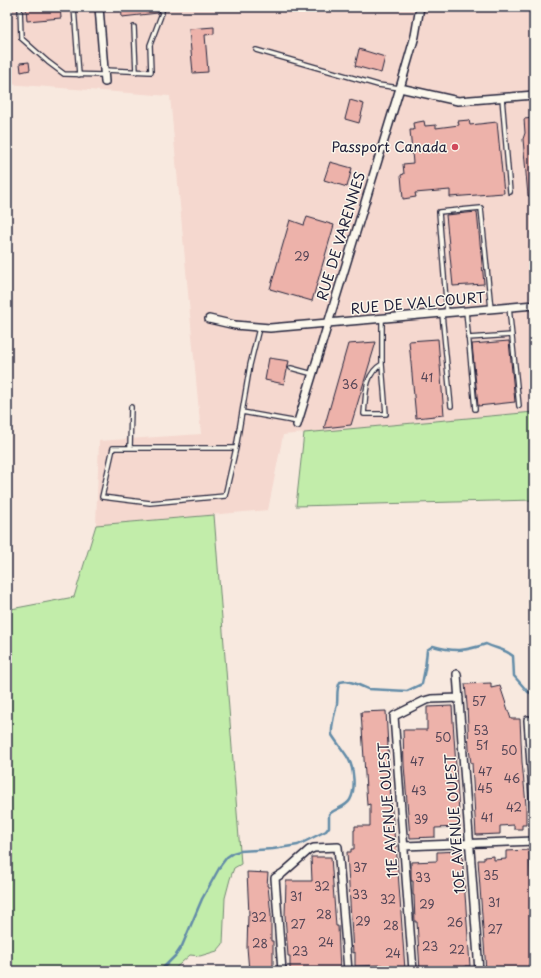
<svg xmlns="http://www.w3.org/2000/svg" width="541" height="978" font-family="'Playpen Sans',sans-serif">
<rect width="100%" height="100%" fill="#f8e9df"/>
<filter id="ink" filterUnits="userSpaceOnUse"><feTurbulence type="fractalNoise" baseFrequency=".025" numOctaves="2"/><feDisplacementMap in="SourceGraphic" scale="8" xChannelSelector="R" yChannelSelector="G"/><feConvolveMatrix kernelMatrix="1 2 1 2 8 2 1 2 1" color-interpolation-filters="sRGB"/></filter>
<g filter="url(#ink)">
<path fill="#f5d8cf" d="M7 7H534V412L283 435 268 510 96 525 99 441 201 434 170 96 7 84Z"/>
<path fill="#c2edaa" stroke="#728872" d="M534 412V500L296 506 304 433Z
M214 515 241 864 234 868 230 879 225 898 223 944 217 951 200 956 190 955 172 971H7V612L11 609 74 597 96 525Z"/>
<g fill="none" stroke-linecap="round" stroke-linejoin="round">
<path stroke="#638ca8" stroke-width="2.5" d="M160 971 176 955 182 946 202 899 221 865 227 857 233 853 240 851 273 849 298 845 326 831 329 827V814C336 808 345 808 350 800 356 790 354 768 348 758 343 750 337 743 332 735 331 724 335 714 337 704 338 696 336 689 340 682L346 681 354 683 368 689 407 691 422 684 425 669 427 650 433 646C454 652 466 651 486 644 496 649 505 649 513 656L514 676 528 692 534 694"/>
</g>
<path fill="#edb2aa" stroke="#22223b" d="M26 7H60L61 18 27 21Z
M121 7H157L158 13 122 17Z
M214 27V34L205 35 208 72 193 73 189 29Z
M359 49 385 57 381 73 355 66Z
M29 62 30 70 21 72 20 63Z
M350 100 364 104 359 123 345 119Z
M534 118V196H528L523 139 525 133 524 119Z
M469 120 470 125 497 122 504 193 450 197V190L415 193 416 197 403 199 401 175 404 174 403 164 413 163 410 130H414L413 123 424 121 425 126 436 125V128L459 125 458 121Z
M330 162 352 168 347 187 324 180Z
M477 212 484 284 453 286 446 215Z
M307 217 334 225 312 301 270 289 290 220 304 225Z
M438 339 444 415 416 418 409 341Z
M509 341 515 402 478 406 472 344Z
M376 342 351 425 324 428 348 344Z
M269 358 289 361 284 384 265 380Z
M491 683V688L500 686 511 719H520L522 762 526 805V825H522V829H514V825L500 826V834L476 835 472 763H471L469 749 467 705 465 684Z
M452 706 460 827 435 828V837L410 838 404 765 403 730H427V707Z
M386 711 391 799 395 843H396L405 970H382V965L355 966V952L353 953 347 852H351V849H354V830H355V826H370V804L367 805 361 712Z
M529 850 534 924V964H529V968L508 969V971H486L478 860H484V857L494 856V860L506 859V851Z
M462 851 470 966H465V970L420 971 417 922H415L414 895H413V881H411V862L437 861V852Z
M311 857H331L336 926H338L340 971H318V969L290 970V956H288L285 915 286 881H312Z
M247 872 268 873 267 886H268L271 915V941H273V971H249L247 947 248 915H249Z"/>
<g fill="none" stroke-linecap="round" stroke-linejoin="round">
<defs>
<path id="service" d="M20 7 21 38 48 62 64 74 104 75
M74 7 79 75
M134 27 136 72
M256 50 378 85 400 88
M104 70 151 72 150 45 162 13V7
M502 98 510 192
M533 305 534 313
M509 307 519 406
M466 311 475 409
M447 313 439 212 481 208 491 309
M442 314 451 406
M382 319V364L386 414H364C366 396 364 374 382 364
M468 338 512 335
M291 368 313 374
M242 412 298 422
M130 448 131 407
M236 448H113L102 497 150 503 225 496 236 448 250 365 259 328"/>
<path id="minor" d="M99 7 105 82
M400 88 458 101 534 95
M209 319 235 325 270 328 534 305
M297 425 400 88 415 36 420 7
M457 674 479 971
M528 720 534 809
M404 846 534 841
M282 971 275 878 283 873 309 850 314 848 338 847 348 971
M413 971 394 716 424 701 431 699 459 698"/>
</defs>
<use href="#service" stroke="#22223b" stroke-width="6"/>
<use href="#minor" stroke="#22223b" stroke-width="10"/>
<use href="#service" stroke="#fbf7ec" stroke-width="3.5"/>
<use href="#minor" stroke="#fbf7ec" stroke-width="7"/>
</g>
</g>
<circle fill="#d1495b" stroke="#fbf7ec" stroke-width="1.5" cx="455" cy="147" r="4"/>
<g text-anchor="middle" stroke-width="3" stroke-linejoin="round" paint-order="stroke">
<g font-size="12" fill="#554657">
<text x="302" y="261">29</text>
<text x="427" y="382">41</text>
<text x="350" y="389">36</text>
<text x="479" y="706">57</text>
<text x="481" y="735">53</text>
<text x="443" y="742">50</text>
<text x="482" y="750">51</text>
<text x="509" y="755">50</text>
<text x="417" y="766">47</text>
<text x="485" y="776">47</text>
<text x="512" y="783">46</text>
<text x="485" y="793">45</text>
<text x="419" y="795">43</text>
<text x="514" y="812">42</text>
<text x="487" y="822">41</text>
<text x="421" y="824">39</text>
<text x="360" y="872">37</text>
<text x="491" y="880">35</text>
<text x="423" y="882">33</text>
<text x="322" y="891">32</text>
<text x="360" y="899">33</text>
<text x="296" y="901">31</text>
<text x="388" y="904">32</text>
<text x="494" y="907">31</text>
<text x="427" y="909">29</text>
<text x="324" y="919">28</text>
<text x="259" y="922">32</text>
<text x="363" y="926">29</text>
<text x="455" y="927">26</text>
<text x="298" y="929">27</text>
<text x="391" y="930">28</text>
<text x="495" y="934">27</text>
<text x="326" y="947">24</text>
<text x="260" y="948">28</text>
<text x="430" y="951">23</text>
<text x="457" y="954">22</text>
<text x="300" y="956">23</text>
<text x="393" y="958">24</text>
</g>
<g font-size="14" fill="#22223b" stroke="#fbf7ec" text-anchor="end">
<text x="447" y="152">Passport Canada</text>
</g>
<g font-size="14" fill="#22223b" stroke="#fbf7ec">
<text transform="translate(341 236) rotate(-73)" y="5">RUE DE VARENNES</text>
<text transform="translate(418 303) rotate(-5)" y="5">RUE DE VALCOURT</text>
<text transform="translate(388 810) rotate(-94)" y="5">11E AVENUE OUEST</text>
<text transform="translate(455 824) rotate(-94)" y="5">10E AVENUE OUEST</text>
</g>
</g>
<rect width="541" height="978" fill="none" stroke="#fbf7ec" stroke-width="24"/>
<rect x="12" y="12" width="517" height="954" fill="none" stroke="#22223b" stroke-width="1.5" filter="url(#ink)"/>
</svg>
